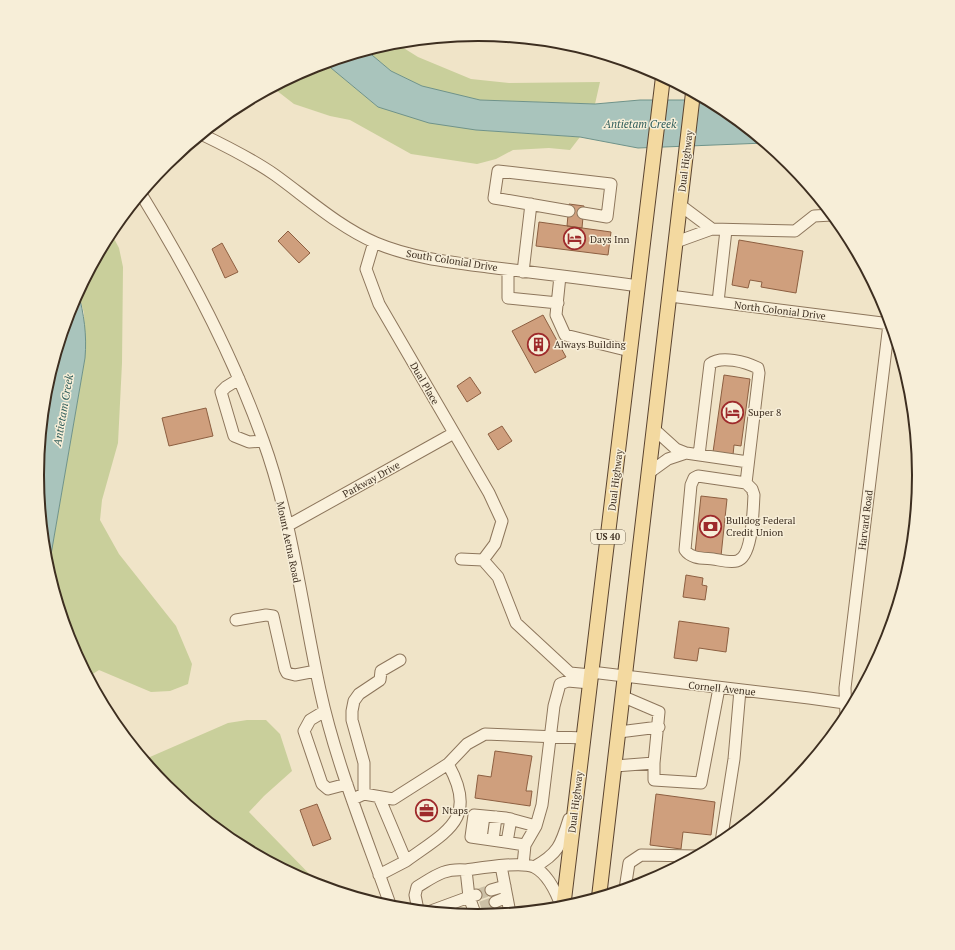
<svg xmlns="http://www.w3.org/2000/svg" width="955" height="950" font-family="'PT Serif',serif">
<rect width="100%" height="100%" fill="#f0e4c8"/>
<path fill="#c9cf9b" d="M394 42 418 57 471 79 509 83 600 82 595 104 480 100 451 94 422 86 391 71 366 50Z
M325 63 378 107 476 130 580 137 570 150 549 148 513 150 496 159 477 164 411 154 350 120 330 116 294 104 272 87 309 67Z
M110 231 119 248 123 267 122 363 118 443 102 500 100 520 119 554 176 626 192 664 188 684 170 691 151 692 99 670 88 677 70 644 48 572 85 358 84 313 78 292Z
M247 720H266L280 734 292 771 264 796 249 812 321 886 309 882 232 842 166 787 143 760 228 723Z"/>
<path fill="#a9c4bc" stroke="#6f938a" d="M366 50 391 71 422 86 480 100 595 104 640 100H707L723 108 765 143 638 148 580 137 476 130 429 123 378 107 325 63Z
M78 292C84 314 87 335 85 358L48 572 45 561 37 475 43 411 51 369 70 306Z"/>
<path fill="#cf9f7d" stroke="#8d5f41" d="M569 204 584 206 582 228 567 226Z
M539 222 611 232 608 255 536 246Z
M288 231 310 253 299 263 278 241Z
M739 240 803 251 796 293 761 287 762 282 750 280 748 288 732 285Z
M222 243 238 272 225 278 212 249Z
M543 315 566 357 535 373 512 331Z
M724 375 750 379 741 446 734 445 733 455 713 452Z
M470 377 481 393 467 402 457 386Z
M206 408 213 436 169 446 162 418Z
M502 426 512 441 498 450 488 434Z
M701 496 727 499 721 556 695 553Z
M686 575 703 578 702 585 707 586 705 600 683 597Z
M679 621 729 628 726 652 699 648 697 661 674 658Z
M495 751 532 756 526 791H532L530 806 475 798 478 775 491 777Z
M656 794 715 802 711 835 683 832 681 849 650 845Z
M317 804 331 839 313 846 300 810Z"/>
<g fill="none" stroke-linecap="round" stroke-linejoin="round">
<path stroke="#ccc0a6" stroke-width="11" stroke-dasharray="11 5.5" stroke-linecap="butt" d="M476 895 491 890
M481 907 495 902
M498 914 500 913"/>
<defs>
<path id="minor" d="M201 134C226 146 252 159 275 175 307 198 339 227 376 243 412 258 449 262 488 267 538 273 588 279 638 286
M141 194C189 272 232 353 263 440 292 520 302 607 320 690 336 764 366 836 391 907
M680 205 712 229
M569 211 494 198 498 171 611 184 607 217 583 213
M374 242 366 269 379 304 489 493 502 521 495 544 483 560
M676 242 712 229 795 231 814 216 832 215
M508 270V298L558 303
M523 272 531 204
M560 276 556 315 565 335 630 351
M670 296 890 324
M718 302 726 230
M239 379 226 387 221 392 234 436 249 442 263 441
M655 430 676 449 686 453 748 462
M699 455 710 364C721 355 746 362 758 368L759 373 746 483
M650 472 668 459 686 453
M698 476 746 483 752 489 754 495C753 509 753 557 737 561 730 563 720 560 713 559 703 558 691 559 685 550L691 485 694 478Z
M287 526 454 433
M461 559 483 560 498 577 516 623 570 673 591 675
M236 620 266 615 273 616 285 669 287 673 295 675 316 671
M591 672 809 698 852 704
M624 697 659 712 654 763V780L701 783 719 688
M325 711 310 720 304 731 322 784 328 789 347 784
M846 716 845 688 889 324
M619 732 659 727
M615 766 654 763
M364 794V763L352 720V711L354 701 359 694 380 680 381 671 400 660
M379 797 406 861 379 875
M353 799 364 794 393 799 448 764 467 744 485 734 583 738
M481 838 484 816
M493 840 496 817
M507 842 511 819
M721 842 734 759 740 690
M525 845 471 837 474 815 506 818 536 826
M406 861C447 831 479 819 448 764
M523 865 525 845 536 826 542 805 554 706 560 684 568 681 590 683
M501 866 510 913
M534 867C558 854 561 845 569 819
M625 889 629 863 641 855 696 856
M491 890 505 886
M476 895 469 897 466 870C481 868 521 861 534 867 548 874 557 894 562 908
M495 902 507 897
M418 910 415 895 417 887C435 876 444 868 466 870
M431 911 469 897 476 916"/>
<path id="major" d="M599 897 693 93
M563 908 663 77"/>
</defs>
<use href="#minor" stroke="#8d765c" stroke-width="13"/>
<use href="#major" stroke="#5b4430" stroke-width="16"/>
<use href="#minor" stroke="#faf1dc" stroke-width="11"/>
<use href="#major" stroke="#f3d9a0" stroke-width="14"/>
</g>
<defs>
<symbol id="hotel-ring" viewBox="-11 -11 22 22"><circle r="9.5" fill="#f7eed8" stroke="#9e2a2b" stroke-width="1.5"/><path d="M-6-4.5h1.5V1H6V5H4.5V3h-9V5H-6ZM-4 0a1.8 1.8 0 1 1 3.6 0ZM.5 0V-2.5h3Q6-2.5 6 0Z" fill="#9e2a2b"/></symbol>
<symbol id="building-ring" viewBox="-11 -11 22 22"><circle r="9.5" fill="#f7eed8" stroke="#9e2a2b" stroke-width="1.5"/><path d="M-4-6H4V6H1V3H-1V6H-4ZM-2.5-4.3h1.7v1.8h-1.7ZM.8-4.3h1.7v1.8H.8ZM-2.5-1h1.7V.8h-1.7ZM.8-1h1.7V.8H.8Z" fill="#9e2a2b"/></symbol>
<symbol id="bank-ring" viewBox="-11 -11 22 22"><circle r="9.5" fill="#f7eed8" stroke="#9e2a2b" stroke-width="1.5"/><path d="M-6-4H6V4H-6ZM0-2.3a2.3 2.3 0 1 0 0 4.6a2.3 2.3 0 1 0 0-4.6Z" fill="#9e2a2b"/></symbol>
<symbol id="office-ring" viewBox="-11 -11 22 22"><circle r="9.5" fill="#f7eed8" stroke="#9e2a2b" stroke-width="1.5"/><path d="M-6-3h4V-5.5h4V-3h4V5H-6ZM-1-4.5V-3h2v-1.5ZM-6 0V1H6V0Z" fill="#9e2a2b"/></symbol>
</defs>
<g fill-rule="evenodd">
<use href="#hotel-ring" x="562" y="226" width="25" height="25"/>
<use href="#building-ring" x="526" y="332" width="25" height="25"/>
<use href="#hotel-ring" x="720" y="400" width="25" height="25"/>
<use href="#bank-ring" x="698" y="514" width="25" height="25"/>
<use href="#office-ring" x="414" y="798" width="25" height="25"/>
</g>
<g text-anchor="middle" stroke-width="3" stroke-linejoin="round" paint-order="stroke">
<rect fill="#f7eed8" stroke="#756857" stroke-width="1" x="591" y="530" width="34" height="14" rx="3"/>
<g font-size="9" font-weight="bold" fill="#3d2e20">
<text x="608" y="540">US 40</text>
</g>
<g font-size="10" fill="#3d2e20" stroke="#f7eed8">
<text transform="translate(685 161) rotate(-83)" y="4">Dual Highway</text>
<text transform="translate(452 260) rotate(9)" y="4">South Colonial Drive</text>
<text transform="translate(780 310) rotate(7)" y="4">North Colonial Drive</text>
<text transform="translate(425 383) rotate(60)" y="4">Dual Place</text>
<text transform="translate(371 479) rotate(-29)" y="4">Parkway Drive</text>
<text transform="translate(615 480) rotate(-83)" y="4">Dual Highway</text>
<text transform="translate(865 520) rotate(-83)" y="4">Harvard Road</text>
<text transform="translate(289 542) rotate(78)" y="4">Mount Aetna Road</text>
<text transform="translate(722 688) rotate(6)" y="4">Cornell Avenue</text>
<text transform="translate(575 802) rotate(-83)" y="4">Dual Highway</text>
</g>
<g font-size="10" fill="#3d2e20" stroke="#f7eed8" text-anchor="start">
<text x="590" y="243">Days Inn</text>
<text x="554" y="348">Always Building</text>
<text x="748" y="416">Super 8</text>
<text x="726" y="524">Bulldog Federal<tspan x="726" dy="12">Credit Union</tspan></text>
<text x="442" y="814">Ntaps</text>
</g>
<g font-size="11" font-style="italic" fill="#2f5d5a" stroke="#f7eed8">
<text x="640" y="128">Antietam Creek</text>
<text transform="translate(63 410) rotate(-80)" y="4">Antietam Creek</text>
</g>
</g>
<path d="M0 0H955V950H0ZM44 475a434 434 0 1 1 868 0a434 434 0 1 1-868 0Z" fill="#f7eed8" fill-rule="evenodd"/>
<path fill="none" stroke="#3d2e20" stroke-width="2" d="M44 475a434 434 0 1 1 868 0a434 434 0 1 1-868 0Z"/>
</svg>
